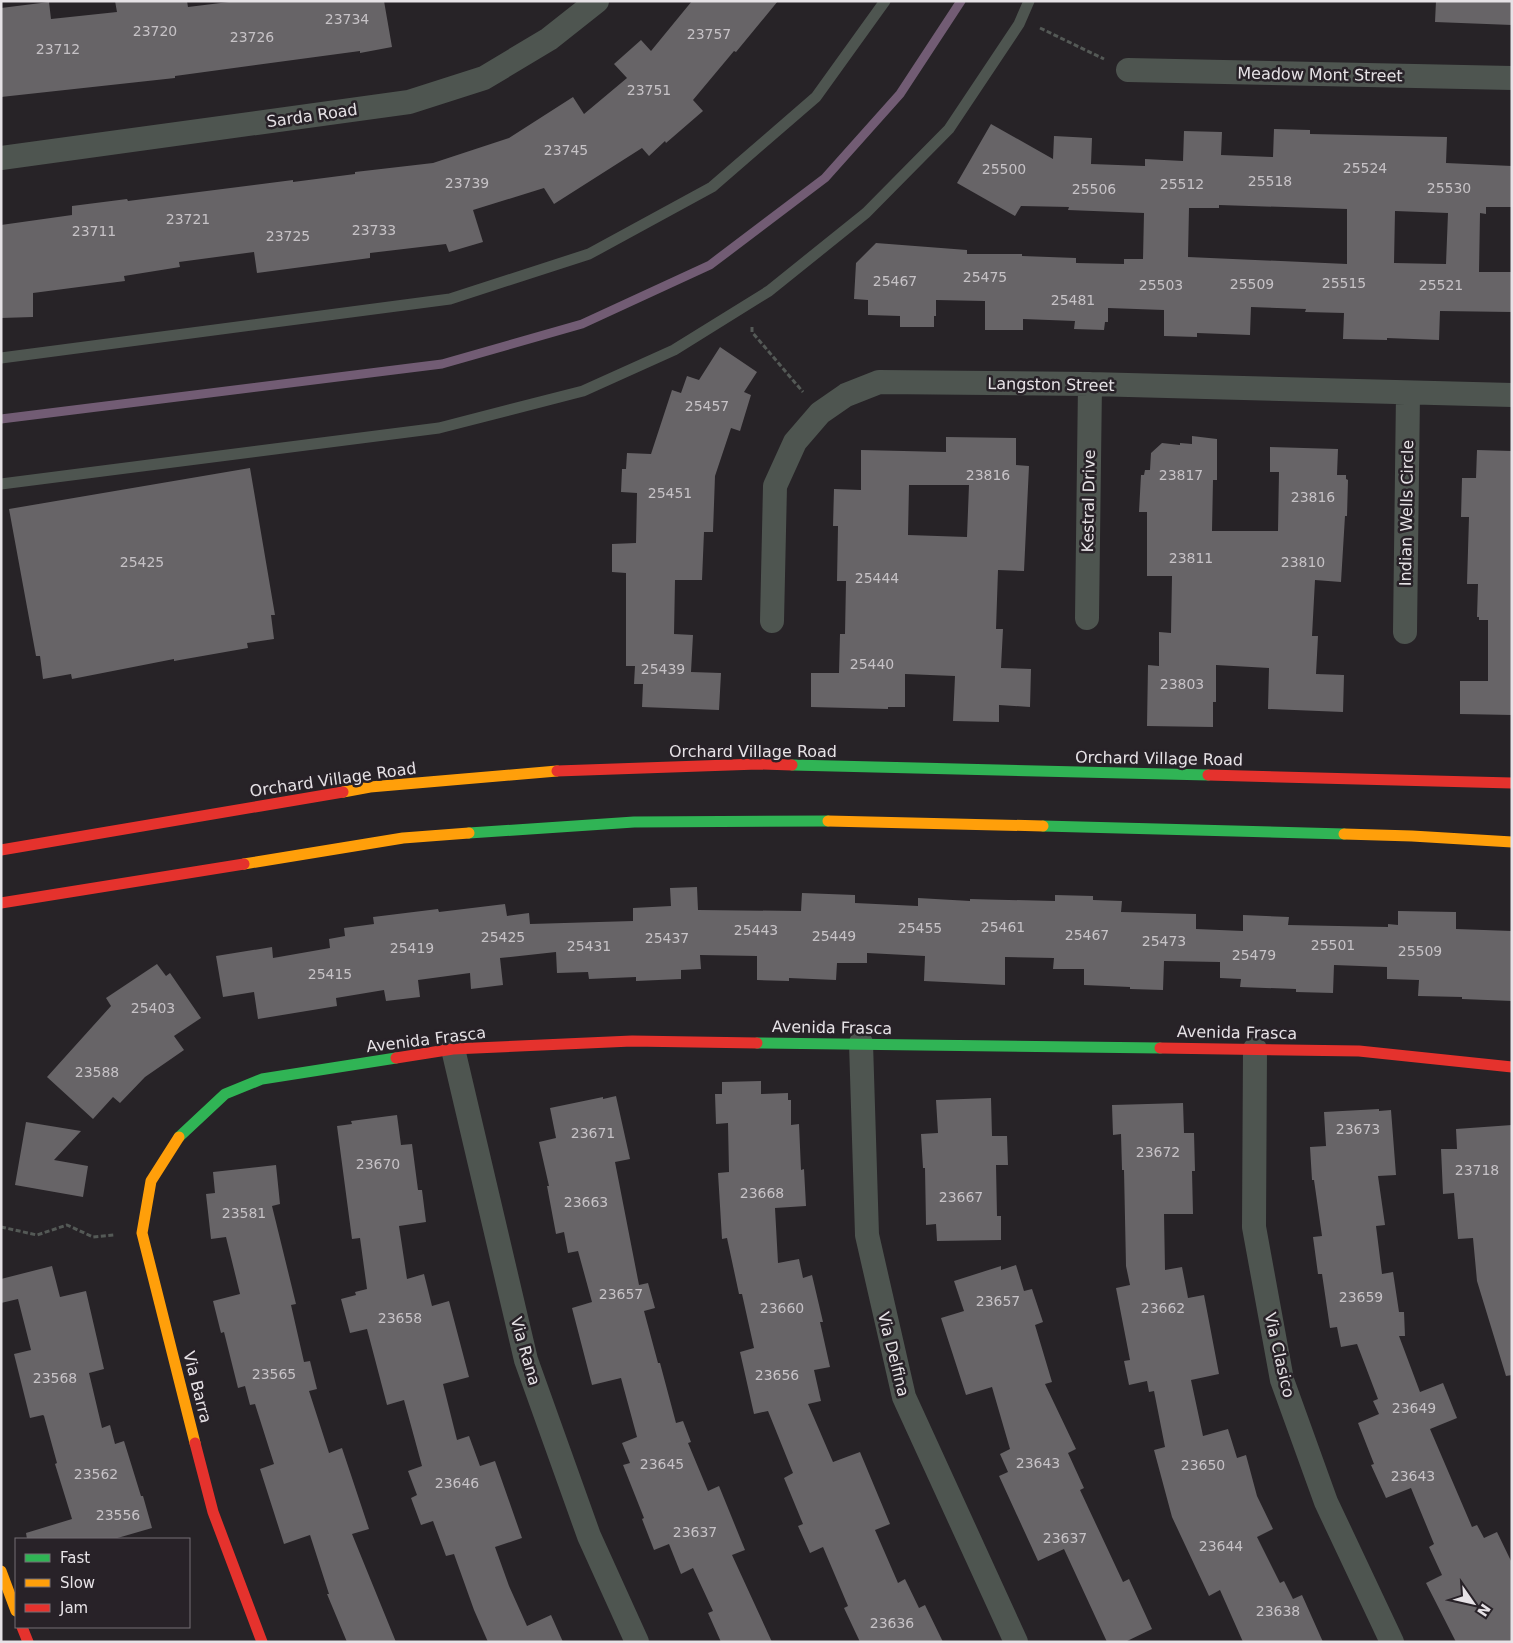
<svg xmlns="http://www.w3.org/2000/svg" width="1513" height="1643" font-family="'DejaVu Sans',sans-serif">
<rect width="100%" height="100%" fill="#272327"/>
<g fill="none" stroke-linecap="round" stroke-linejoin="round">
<path stroke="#725c74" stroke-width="9" d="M1 419 442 364 582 324 710 265 825 178 900 94 961 1"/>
</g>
<path fill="#676467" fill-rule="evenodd" d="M115 1H187L188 7 237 1H384L392 47 360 53V51L175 76V78L1 97V8L49 2 51 19 117 12Z
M692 1H778L736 52 734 51 693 100 703 111 666 143 665 141 649 156 642 148 554 204 544 188 473 210 483 242 449 252 446 244 370 253V258L257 273 254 252 179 262 180 267 124 276 125 281 33 293V317L1 318V225L72 215V206L127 199 128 201 293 180V182L355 174V172L433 163 509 138 573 97 584 114 627 78 614 64 641 40 651 51Z
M1436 1H1512V25L1435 22Z
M991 124 1053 159 1054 136 1092 138 1091 164 1145 166V159L1183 161 1184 131 1222 132 1221 155 1273 157 1274 129 1310 130V134L1447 137 1446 163 1512 166V207H1486V214L1480 213 1479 272H1512V312L1440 311 1439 340 1387 338V340L1343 339 1344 313 1305 312 1306 309 1251 307 1250 335 1197 333V337L1164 336V310L1108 308V322H1105L1104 330 1074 329 1075 321 1023 319V330H985V301L936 300V316H934V327H900V316L868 315V300L854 299 856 263 876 243 967 250V254H1022V256L1076 258V263L1124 264V259H1143L1144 213 1068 210 1069 207 1021 206 1015 216 957 183ZM1219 205 1347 209V264L1188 257 1189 208H1219ZM1395 211 1448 213 1446 264 1394 263Z
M720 347 757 372 744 392 751 395 740 431 731 428 715 476 713 532H704L702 580H675L674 634 693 635 691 672 721 673 719 710 642 707 643 684H634L635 666H626V573L612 572V544L636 543 637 493 621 492 622 469H626L627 453 651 454 672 390 681 393 687 376 699 380Z
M1192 436 1217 439V480H1213L1212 531H1278L1279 472H1270V447L1338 449 1337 475H1346V479L1348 480 1347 516H1345L1341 582 1315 580 1312 636H1318L1316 674 1344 675 1343 712 1268 709 1269 668 1216 665V702H1213V727L1147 726 1148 665 1159 666V632L1171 633 1172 576H1147V512H1139L1141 475H1144L1145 470H1150L1151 453 1162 443 1180 445V443L1192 444Z
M946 437 1016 438V465L1029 466 1024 571 998 570 996 629H1003L1001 668 1031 669 1030 707 999 705V722L953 721 955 676 905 674V707H888V709L811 707V673H839L840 634H845L846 581H837L838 526H833L834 489 861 490V450L946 452ZM909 485H969L967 537 908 535Z
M1477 450 1512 451V715L1460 714V681H1488V620H1479V617H1477L1478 584H1467L1469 517H1461L1462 478H1476Z
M250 468 275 615H271L274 639 247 643 248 648 174 661V659L72 679 71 674 43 679 40 656H36L9 509Z
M697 887 698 910 801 911 802 893 855 895V903L918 906V898L970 901V899L1055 901V895L1093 896V900L1122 901 1121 912 1196 914V929L1243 931V915L1289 917 1288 925 1388 927V924L1398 925V911L1456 912V929L1512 931V1001L1462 999V997L1418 996 1419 980 1387 979V967L1334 965 1333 993 1296 992V989L1240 987 1241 979 1220 978V962L1164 961 1163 990 1130 989V987L1084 985V969H1053L1054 958 1005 957V985L924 981 925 956 867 953V963H837L836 980 789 978V981L757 980V956L700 955 701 969 681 970V979L636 981V977L589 979 588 972 557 973 556 952 500 958 503 985 471 989 470 973 418 980 420 997 386 1001 384 990 336 998 337 1006 258 1019 254 992 223 997 216 956 272 947 273 958 330 948 329 939 345 936 344 928 374 924 373 917 438 909 439 912 505 904 507 916 529 913 530 924 633 921V908L671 906 670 888Z
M157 964 166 976 170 973 201 1018 174 1036 184 1050 145 1077 120 1103 113 1097 93 1119 47 1077 111 1006 106 998Z
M761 1081V1094L788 1093V1100H791V1125L799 1124 801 1170 804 1169 806 1206 775 1208 778 1263 799 1259 803 1278 812 1275 823 1322H820L830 1367 814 1370 821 1401 808 1404 833 1462 860 1452 890 1524 875 1530 898 1583 905 1579 919 1608 925 1605 943 1642H860L844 1608 848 1606 823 1547 810 1553 798 1526 803 1524 784 1478 793 1473 768 1411 754 1414 740 1352 754 1348 742 1294H739L727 1238 722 1239 718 1173 729 1172 728 1123 716 1124 715 1094H722V1082Z
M616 1096 630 1159 615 1162 639 1285 648 1283 655 1308 644 1311 658 1363H660L676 1423 683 1421 691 1442 688 1443 708 1491 719 1486 745 1550 732 1555 772 1642H721L708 1613 713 1611 693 1568 681 1574 669 1544 654 1550 642 1519 644 1518 623 1465 630 1463 622 1443 637 1437 621 1378 592 1385 572 1308 592 1302 578 1251 568 1253 564 1232 556 1234 547 1186H549L539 1142 556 1138 550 1108 603 1097V1099Z
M991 1098 992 1136H1007L1008 1165H996L997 1216H1001V1240L937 1241 936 1224 926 1225 925 1168H923L921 1134 938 1133 936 1100Z
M1183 1103 1184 1133H1194L1195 1171H1192L1193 1214H1164L1165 1270 1182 1267 1188 1298 1204 1295 1219 1374 1191 1380 1203 1436 1228 1429 1237 1458 1246 1455 1257 1496 1273 1529 1257 1537 1280 1583 1284 1581 1293 1599 1302 1595 1323 1642H1243L1220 1590 1209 1596 1172 1517 1154 1450 1165 1447 1154 1391 1149 1392 1147 1381 1129 1385 1124 1361 1130 1360 1116 1288 1130 1285 1126 1266 1124 1170H1122L1121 1134 1113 1135 1112 1105Z
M1379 1109V1111L1391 1110 1396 1175 1378 1176 1385 1225 1376 1226 1382 1274 1393 1272 1399 1312H1404L1405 1336H1399L1420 1392 1443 1383 1457 1418 1430 1429 1472 1527 1477 1525 1484 1538 1497 1532 1512 1563V1642H1456L1426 1583 1442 1575 1429 1547 1434 1544 1411 1488 1386 1498 1371 1465 1374 1464 1358 1423 1379 1414 1373 1401 1378 1399 1357 1344 1341 1347 1337 1327 1330 1328 1322 1274H1318L1313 1237 1322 1236 1314 1180H1312L1310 1147 1326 1146 1324 1112Z
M397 1115 401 1145 412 1144 418 1190H422L426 1222 399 1226 407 1279 424 1274 432 1306 449 1301 469 1377 443 1384 457 1440 469 1436 480 1466 495 1461 522 1538 495 1547 509 1586 527 1626 551 1615 563 1642H488L474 1610 454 1554 446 1556 433 1521 421 1525 411 1498 417 1495 408 1471 422 1466 404 1400 387 1405 367 1329 350 1333 341 1299 356 1295 355 1292 367 1289 360 1238 352 1239 337 1126 352 1124 351 1121Z
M26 1122 81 1131 54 1160 88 1166 83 1197 15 1185Z
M1512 1125V1375L1506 1376 1477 1281 1473 1238 1458 1239 1454 1193 1443 1194 1441 1149H1457L1456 1129Z
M276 1165 280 1204 272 1206 296 1304 291 1305 304 1362 310 1361 317 1389 309 1391 329 1453 342 1448 369 1529 352 1534 396 1642H347L327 1594H329L310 1535 284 1544 260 1469 274 1464 255 1404 250 1405 245 1386 238 1388 224 1332 221 1333 213 1301 240 1294 226 1237 211 1239 206 1194 215 1193 213 1172Z
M1016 1265 1024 1291 1032 1289 1043 1322 1035 1325 1052 1382 1045 1384 1076 1449 1068 1453 1084 1488 1080 1490 1123 1582 1129 1579 1152 1629 1125 1642H1107L1064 1549 1038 1561 999 1476 1008 1472 1000 1454 1010 1449 992 1387 966 1395 941 1318 964 1311 954 1281 1001 1266V1270Z
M52 1266 60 1297 86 1291 104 1369 89 1373 102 1428 110 1425 115 1444 124 1441 141 1496H143L152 1528 114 1539H27L26 1533 72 1519 55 1464 57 1463 44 1416 43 1415 30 1418 14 1354 31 1350 18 1299 1 1303V1279Z"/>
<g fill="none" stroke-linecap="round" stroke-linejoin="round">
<path stroke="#545956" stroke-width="3" stroke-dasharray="5 2.5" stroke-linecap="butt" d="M1040 28 1104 59
M752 327V332L803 392
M1 1227 37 1235 67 1225 93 1237 114 1235"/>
<path stroke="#4e5550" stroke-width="11" d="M1 358 450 299 589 254 712 187 816 97 885 1
M1 484 439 428 583 391 674 350 769 291 866 213 949 129 1019 24 1029 1"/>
<path stroke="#4e5550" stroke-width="24" d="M1128 70 1512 78
M1 158 409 102 484 78 549 39 597 1
M1087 618 1090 384
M772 621 775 486 795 442 820 413 846 395 879 382 1090 384 1512 395
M1405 632 1408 393
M861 1043 867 1235 904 1397 1016 1642
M453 1049 526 1360 589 1536 637 1642
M1255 1049 1254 1227 1282 1380 1326 1502 1392 1642"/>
<path stroke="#30b455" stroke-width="11" d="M792 765 1208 775
M1043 826 1344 834
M469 833 634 822 828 821
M757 1043 1160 1048
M179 1137 225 1094 262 1079 396 1058"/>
<path stroke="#ff9f0a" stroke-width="11" d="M343 792 370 787 557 771
M828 821 1043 826
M1344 834 1412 836 1512 842
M244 864 403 838 469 833
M179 1137 151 1181 142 1233 195 1443
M1 1571 16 1611"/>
<path stroke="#e5322d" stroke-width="11" d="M557 771 758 764 792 765
M1208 775 1512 783
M1 850 343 792
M1 903 244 864
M1160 1048 1359 1051 1512 1067
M396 1058 453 1049 632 1041 757 1043
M195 1443 213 1512 262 1642
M22 1627 28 1642"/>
</g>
<g text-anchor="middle" stroke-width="5" stroke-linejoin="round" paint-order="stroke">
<g font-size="14" fill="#c6c2c6">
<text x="347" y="24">23734</text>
<text x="155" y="36">23720</text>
<text x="709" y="39">23757</text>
<text x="252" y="42">23726</text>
<text x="58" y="54">23712</text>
<text x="649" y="95">23751</text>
<text x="566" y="155">23745</text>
<text x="1365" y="173">25524</text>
<text x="1004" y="174">25500</text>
<text x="1270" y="186">25518</text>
<text x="467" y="188">23739</text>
<text x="1182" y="189">25512</text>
<text x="1449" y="193">25530</text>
<text x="1094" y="194">25506</text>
<text x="188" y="224">23721</text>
<text x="374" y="235">23733</text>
<text x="94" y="236">23711</text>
<text x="288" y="241">23725</text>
<text x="985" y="282">25475</text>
<text x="895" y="286">25467</text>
<text x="1344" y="288">25515</text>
<text x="1252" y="289">25509</text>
<text x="1161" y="290">25503</text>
<text x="1441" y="290">25521</text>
<text x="1073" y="305">25481</text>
<text x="707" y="411">25457</text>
<text x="988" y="480">23816</text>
<text x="1181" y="480">23817</text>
<text x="670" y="498">25451</text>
<text x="1313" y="502">23816</text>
<text x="1191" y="563">23811</text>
<text x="142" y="567">25425</text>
<text x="1303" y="567">23810</text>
<text x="877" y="583">25444</text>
<text x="872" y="669">25440</text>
<text x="663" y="674">25439</text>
<text x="1182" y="689">23803</text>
<text x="1003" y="932">25461</text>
<text x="920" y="933">25455</text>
<text x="756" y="935">25443</text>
<text x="1087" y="940">25467</text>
<text x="834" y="941">25449</text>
<text x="503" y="942">25425</text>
<text x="667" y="943">25437</text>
<text x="1164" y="946">25473</text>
<text x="1333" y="950">25501</text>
<text x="589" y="951">25431</text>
<text x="412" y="953">25419</text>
<text x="1420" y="956">25509</text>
<text x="1254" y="960">25479</text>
<text x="330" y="979">25415</text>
<text x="153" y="1013">25403</text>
<text x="97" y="1077">23588</text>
<text x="1358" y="1134">23673</text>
<text x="593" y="1138">23671</text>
<text x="1158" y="1157">23672</text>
<text x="378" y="1169">23670</text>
<text x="1477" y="1175">23718</text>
<text x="762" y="1198">23668</text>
<text x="961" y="1202">23667</text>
<text x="586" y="1207">23663</text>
<text x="244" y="1218">23581</text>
<text x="621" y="1299">23657</text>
<text x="1361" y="1302">23659</text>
<text x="998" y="1306">23657</text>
<text x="782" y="1313">23660</text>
<text x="1163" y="1313">23662</text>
<text x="400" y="1323">23658</text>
<text x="274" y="1379">23565</text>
<text x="777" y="1380">23656</text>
<text x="55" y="1383">23568</text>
<text x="1414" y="1413">23649</text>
<text x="1038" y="1468">23643</text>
<text x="662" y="1469">23645</text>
<text x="1203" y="1470">23650</text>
<text x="96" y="1479">23562</text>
<text x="1413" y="1481">23643</text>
<text x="457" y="1488">23646</text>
<text x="118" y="1520">23556</text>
<text x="695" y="1537">23637</text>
<text x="1065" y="1543">23637</text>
<text x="1221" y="1551">23644</text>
<text x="1278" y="1616">23638</text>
<text x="892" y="1628">23636</text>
</g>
<g font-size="16" fill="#e6e2e6" stroke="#282228">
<text transform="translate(1320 74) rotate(1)" y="6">Meadow Mont Street</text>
<text transform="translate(312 115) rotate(-8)" y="6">Sarda Road</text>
<text transform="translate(1051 384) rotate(1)" y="6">Langston Street</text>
<text transform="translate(1088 501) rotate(-89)" y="6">Kestral Drive</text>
<text transform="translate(1406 513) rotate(-89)" y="6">Indian Wells Circle</text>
<text x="753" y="757">Orchard Village Road</text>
<text transform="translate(1159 758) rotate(1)" y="6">Orchard Village Road</text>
<text transform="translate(333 779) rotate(-8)" y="6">Orchard Village Road</text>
<text transform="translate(832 1027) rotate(1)" y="6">Avenida Frasca</text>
<text transform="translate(1237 1032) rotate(1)" y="6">Avenida Frasca</text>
<text transform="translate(426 1039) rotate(-7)" y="6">Avenida Frasca</text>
<text transform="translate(526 1351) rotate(74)" y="6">Via Rana</text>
<text transform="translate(894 1354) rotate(76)" y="6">Via Delfina</text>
<text transform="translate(1280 1355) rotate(77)" y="6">Via Clasico</text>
<text transform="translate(198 1387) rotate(76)" y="6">Via Barra</text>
</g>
</g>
<rect width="1513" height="1643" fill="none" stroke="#e6e2e6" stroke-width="5"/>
<rect x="15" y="1538" width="175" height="90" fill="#282228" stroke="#746f74"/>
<rect x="25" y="1554" width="25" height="8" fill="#30b455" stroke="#746f74"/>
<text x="60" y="1563" font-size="15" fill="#e6e2e6">Fast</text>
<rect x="25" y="1579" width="25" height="8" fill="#ff9f0a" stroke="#746f74"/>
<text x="60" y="1588" font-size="15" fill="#e6e2e6">Slow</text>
<rect x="25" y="1604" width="25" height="8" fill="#e5322d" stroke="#746f74"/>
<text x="60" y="1613" font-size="15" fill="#e6e2e6">Jam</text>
<g transform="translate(1473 1603) rotate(124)" stroke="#282228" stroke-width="4" paint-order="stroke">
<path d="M0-4L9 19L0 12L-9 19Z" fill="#e6e2e6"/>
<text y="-8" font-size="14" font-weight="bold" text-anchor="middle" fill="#e6e2e6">N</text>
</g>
</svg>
